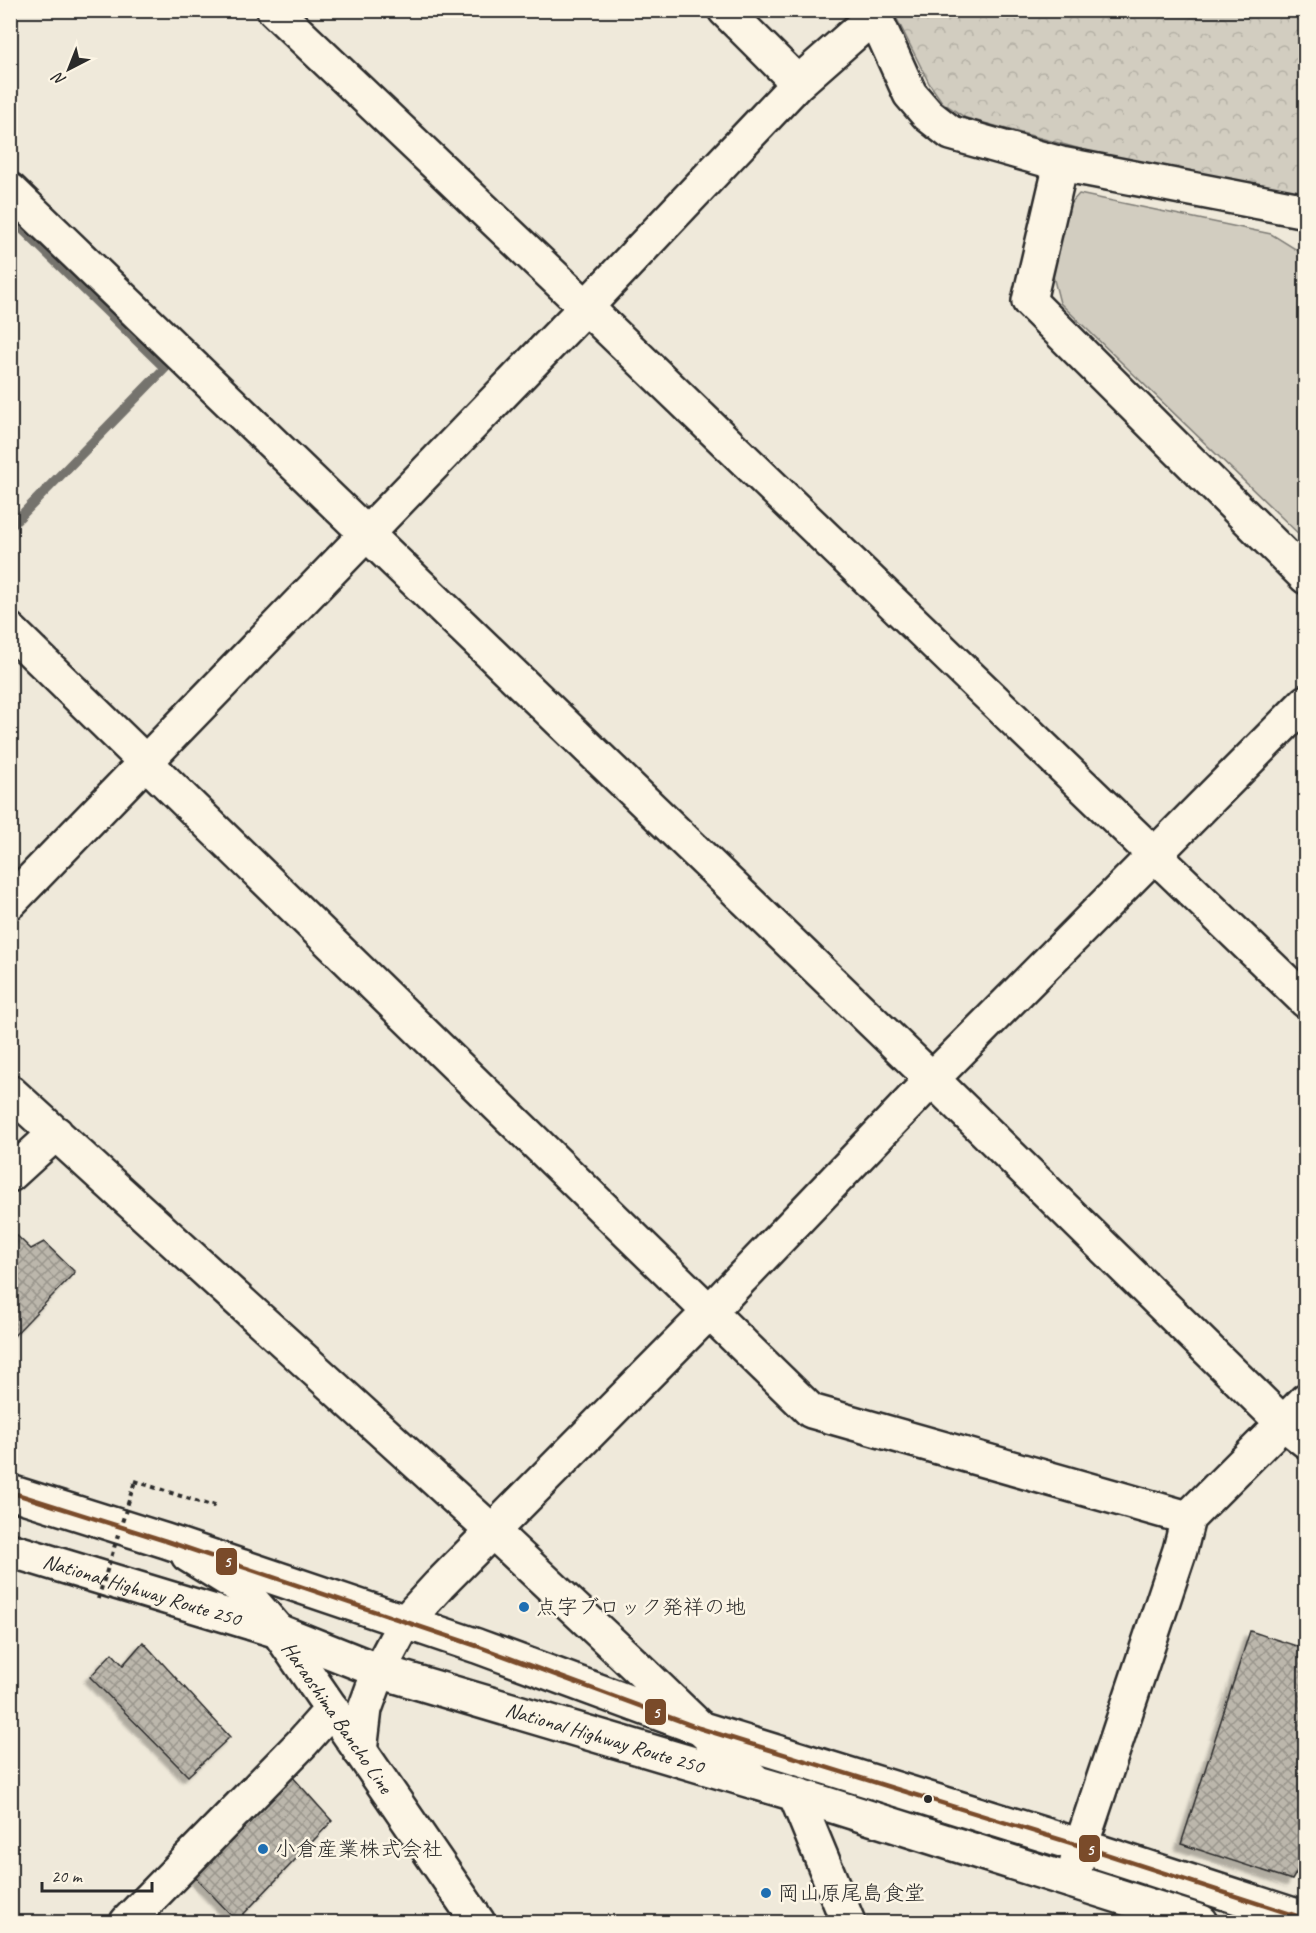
<svg xmlns="http://www.w3.org/2000/svg" width="1316" height="1933" font-family="Caveat,'Klee One',sans-serif">
<defs>
<pattern id="forest-crowns" width="20" height="18" patternUnits="userSpaceOnUse" patternTransform="scale(1.5)"><rect width="20" height="18" fill="#d2cdc0"/><path d="M2 6a3 3 0 1 1 6 0M12 15a3 3 0 1 1 6 0" fill="none" stroke="#b4b0a5"/></pattern>
<pattern id="building-cross-hatch" width="8" height="8" patternUnits="userSpaceOnUse" patternTransform="scale(1.5)"><rect width="8" height="8" fill="#bcb7ac"/><path d="M0 0l8 8M0 8l8-8" fill="none" stroke="#99958c"/></pattern>
<filter id="shadow"><feDropShadow dx="-5.5" dy="5.5" stdDeviation="1.5" flood-color="#0004"/></filter>
</defs>
<rect width="100%" height="100%" fill="#efe9da"/>
<filter id="ink" filterUnits="userSpaceOnUse"><feTurbulence type="fractalNoise" baseFrequency=".0167" numOctaves="2"/><feDisplacementMap in="SourceGraphic" scale="12" xChannelSelector="R" yChannelSelector="G"/><feConvolveMatrix kernelMatrix="1 2 1 2 8 2 1 2 1" color-interpolation-filters="sRGB"/></filter>
<g filter="url(#ink)">
<path fill="url(#forest-crowns)" stroke="#7e7c76" stroke-width="1.5" d="M894 11H1305V195L1099 154 966 118 942 102 929 83 896 17Z"/>
<path fill="#d2cdc0" stroke="#7e7c76" stroke-width="1.5" d="M1079 194 1271 234 1305 255V540L1060 303 1053 276 1069 205Z"/>
<g fill="none" stroke-linecap="round" stroke-linejoin="round">
<path stroke="#75736d" stroke-width="10" d="M10 217 165 368 10 527"/>
</g>
<path fill="url(#building-cross-hatch)" stroke="#2b2b2b" stroke-width="1.5" filter="url(#shadow)" d="M10 1229 31 1249 44 1242 75 1272 10 1340Z
M1250 1631 1306 1649V1849L1299 1868 1292 1880 1181 1844Z
M143 1642 230 1737 188 1776 90 1677 112 1653 123 1665Z
M291 1775 332 1821 237 1921 194 1876Z
M1306 1849V1870L1299 1868Z"/>
<g fill="none" stroke-linecap="round" stroke-linejoin="round">
<defs>
<path id="minor" d="M274 10 586 307 1306 1001
M725 10 798 83
M872 10 910 94 928 115 951 133 1061 164 1306 211
M1061 164 1029 301 1306 577
M10 190 932 1079 1282 1422 1306 1441
M10 630 811 1411 1188 1518
M10 902 586 307 798 83 873 17
M10 1092 506 1544 639 1669 756 1782
M10 1175 56 1133
M360 1751 365 1709 379 1671 405 1622 439 1585 710 1311 932 1079 1306 702
M795 1794 848 1922
M1072 1881 1081 1846 1180 1550 1188 1518 1306 1400
M127 1922 302 1743 332 1709"/>
<g id="secondary">
<path id="s1" d="M188 1555 240 1587 278 1631 478 1922"/>
</g>
<g id="trunk">
<path d="M10 1492 166 1541 477 1646 699 1728 1081 1846 1306 1919"/>
<path id="s2" d="M10 1550 278 1631 379 1671 795 1794 1201 1922"/>
</g>
</defs>
<use href="#minor" stroke="#2b2b2b" stroke-width="38"/>
<use href="#secondary" stroke="#2b2b2b" stroke-width="38"/>
<use href="#trunk" stroke="#2b2b2b" stroke-width="38"/>
<path stroke="#2b2b2b" stroke-width="4" stroke-dasharray="4.5 4.5" stroke-linecap="butt" d="M135 1481 208 1505 213 1506 215 1499"/>
<use href="#minor" stroke="#fcf5e5" stroke-width="33"/>
<use href="#secondary" stroke="#fcf5e5" stroke-width="33"/>
<use href="#trunk" stroke="#fcf5e5" stroke-width="33"/>
<path stroke="#2b2b2b" stroke-width="4" stroke-dasharray="4.5 4.5" stroke-linecap="butt" d="M98 1599 135 1481"/>
<defs>
<path id="bus-1" d="M10 1492 166 1541 477 1646 699 1728 1081 1846 1306 1919"/>
</defs>
<use href="#bus-1" stroke="#fcf5e5" stroke-width="9"/>
<use href="#bus-1" stroke="#7a4b2a" stroke-width="4.5"/>
</g>
</g>
<g fill="#1f6fb2" stroke="#fcf5e5" stroke-width="2">
<circle cx="524" cy="1607" r="6"/>
<circle cx="263" cy="1849" r="6"/>
<circle cx="766" cy="1893" r="6"/>
</g>
<circle fill="#2b2b2b" stroke="#fcf5e5" stroke-width="2" cx="928" cy="1799" r="5"/>
<g text-anchor="middle" stroke-width="5" stroke-linejoin="round" paint-order="stroke">
<g font-size="21" fill="#2b2b2b" stroke="#fcf5e5">
<text dy="7" stroke="none"><textPath href="#s2" startOffset="138">National Highway Route 250</textPath></text>
<text dy="7" stroke="none"><textPath href="#s1" startOffset="224">Haraoshima Bancho Line</textPath></text>
<text dy="7" stroke="none"><textPath href="#s2" startOffset="624">National Highway Route 250</textPath></text>
</g>
<g font-size="21" fill="#2b2b2b" stroke="#fcf5e5" text-anchor="start">
<text x="536" y="1614">点字ブロック発祥の地</text>
<text x="275" y="1856">小倉産業株式会社</text>
<text x="778" y="1900">岡山原尾島食堂</text>
</g>
</g>
<g stroke="#fcf5e5" stroke-width="2">
<rect x="215" y="1547" width="23" height="29" rx="6" fill="#7a4b2a"/>
<rect x="644" y="1698" width="23" height="28" rx="6" fill="#7a4b2a"/>
<rect x="1078" y="1834" width="23" height="29" rx="6" fill="#7a4b2a"/>
</g>
<g font-size="16" text-anchor="middle" font-weight="bold" fill="#fff">
<text x="227" y="1567">5</text>
<text x="656" y="1718">5</text>
<text x="1090" y="1855">5</text>
</g>
<rect width="1316" height="1933" fill="none" stroke="#fcf5e5" stroke-width="36"/>
<rect x="18" y="18" width="1280" height="1897" fill="none" stroke="#2b2b2b" stroke-width="2" filter="url(#ink)"/>
<g transform="translate(69 69) rotate(222)" stroke="#fcf5e5" stroke-width="4.5" paint-order="stroke">
<path d="M0-4.5L10 22L0 15L-10 22Z" fill="#2b2b2b"/>
<text y="-9" font-size="16" font-weight="bold" text-anchor="middle" fill="#2b2b2b">N</text>
</g>
<path d="M42 1882v9h110v-9" fill="none" stroke="#2b2b2b" stroke-width="3"/>
<text x="51" y="1882" font-size="18" fill="#2b2b2b" stroke="#fcf5e5" stroke-width="4.5" paint-order="stroke">20 m</text>
</svg>
